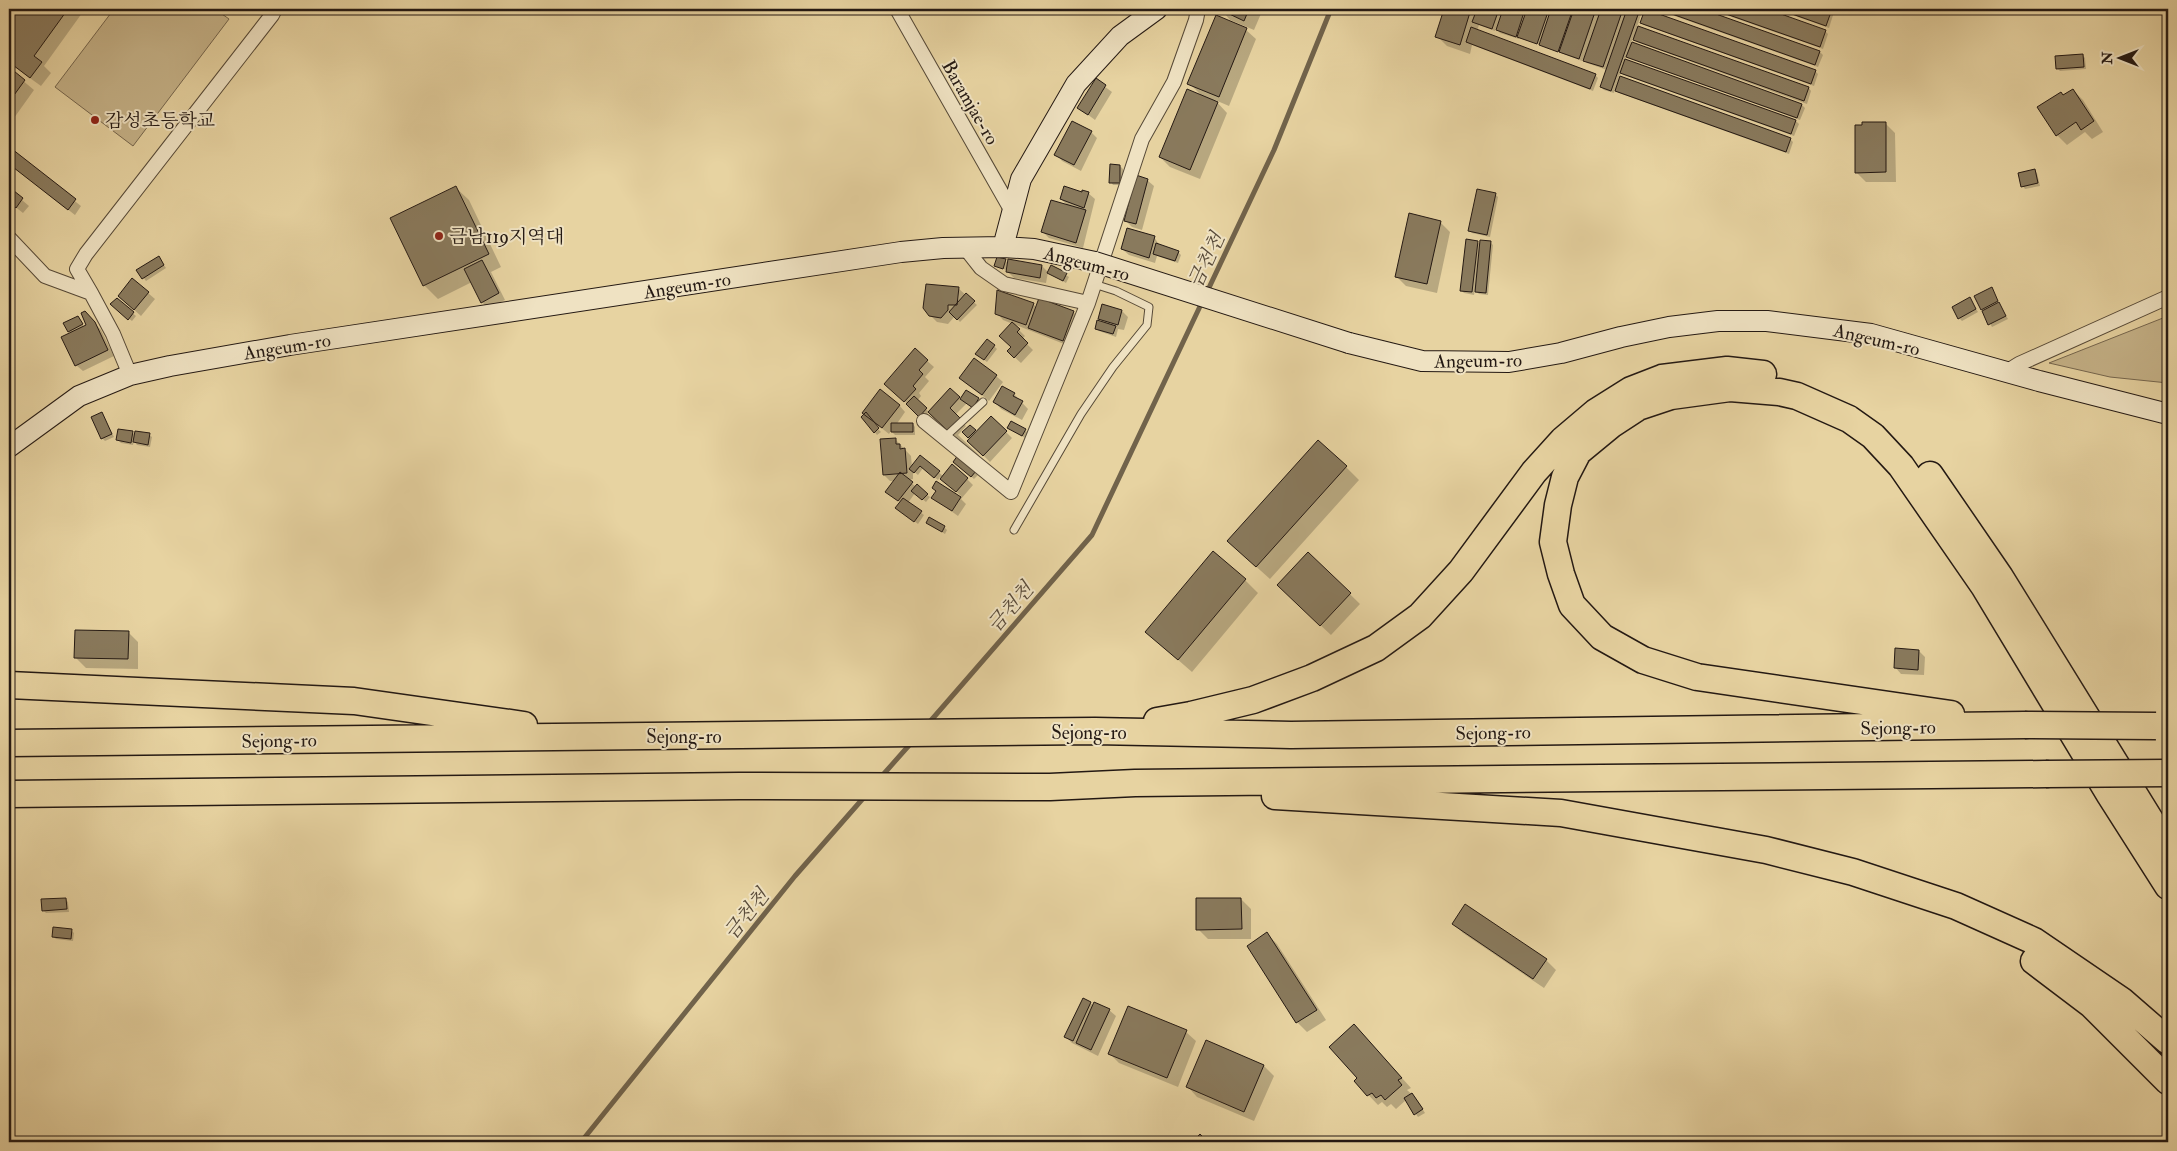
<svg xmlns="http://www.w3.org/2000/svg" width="2177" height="1151" font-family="'IM FELL Double Pica','Noto Serif KR',serif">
<rect width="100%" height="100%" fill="#e7d3a1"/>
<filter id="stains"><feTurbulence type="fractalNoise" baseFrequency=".004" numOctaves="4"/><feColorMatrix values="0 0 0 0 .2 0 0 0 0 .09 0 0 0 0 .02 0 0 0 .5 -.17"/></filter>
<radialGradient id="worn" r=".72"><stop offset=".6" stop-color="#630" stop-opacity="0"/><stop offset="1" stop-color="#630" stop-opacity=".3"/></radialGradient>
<path fill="#c6b389" stroke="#75664e" d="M114 9H215L229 19 133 146 55 87Z
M2168 316V383L2110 377 2049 363Z"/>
<path fill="#0003" d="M17 9H85L44 66 51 73 41 86 9 63V20Z
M1221 9H1263L1254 30 1230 20Z
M1446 9H1643L1637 27 1809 88 1811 91 1807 104 1637 42 1633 38 1631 43 1802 105 1805 108 1800 120 1631 59 1627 55 1625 60 1796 121 1799 124 1794 136 1624 75 1621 72 1619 77 1790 139 1793 142 1789 154 1619 93 1615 89 1614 93 1604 90 1601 87 1607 70 1587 63 1583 59 1582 61 1519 37V39L1500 33 1496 28 1495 31 1479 25 1477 31 1595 75 1598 78 1593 91 1472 45 1470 54 1447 46 1437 36Z
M1655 9H1699L1820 52 1823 55 1818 67Z
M1709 9H1764L1825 31 1828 34 1823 49Z
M1775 9H1830L1834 12 1829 28Z
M1641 22 1815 71 1818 74 1814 86 1644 25Z
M1246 30 1256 39 1229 106 1215 100 1227 113 1200 179 1170 167 1160 157 1202 96 1189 83Z
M2083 56 2085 58 2086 69 2060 71 2057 68Z
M9 69 34 90 9 125Z
M1096 80 1112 92 1095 120 1079 108Z
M2073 90 2083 100 2103 132 2092 139 2085 132 2067 145 2057 135 2063 96Z
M1885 123 1895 133 1896 182H1866L1856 172Z
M1091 132 1097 138 1081 171 1062 161 1056 154Z
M12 151 81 206 75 215 9 164V155Z
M1120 166 1123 169V185H1113L1111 182Z
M2034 170 2037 173 2040 186 2025 189 2023 186Z
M1147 180 1154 186 1142 230 1132 227 1125 220Z
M455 187 469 200 501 267 491 272 505 300 488 308 482 302 472 282 438 299 424 285 392 218Z
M9 189 29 206 23 213 9 202Z
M1088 193 1095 199 1083 248 1049 238 1043 232 1068 206 1061 199Z
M1495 194 1498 197 1490 237 1472 233 1469 230Z
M1440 222 1450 232 1437 293 1406 286 1396 276Z
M1154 237 1160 246 1178 252 1181 255 1178 263 1157 256 1155 263 1129 255 1122 249Z
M1477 242 1481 245 1490 242 1493 245 1488 295 1479 294 1475 290 1474 295 1464 293 1461 290Z
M1005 260 1008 264 1042 266 1048 272 1046 283 1014 278 1006 270 996 266Z
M161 261 166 268 146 281 138 271Z
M1052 267 1069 277 1066 283 1049 273Z
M133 280 155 299 141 316 119 296Z
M958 288 977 305 960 322 955 316 948 324 937 322 930 315Z
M1991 289 2008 319 1992 327 1982 309Z
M1970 299 1978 312 1962 321 1959 318Z
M117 300 136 316 132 321 114 307Z
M1033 304 1037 308 1073 312 1079 318 1069 346 1003 320 997 313Z
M1122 311 1128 317 1124 330 1118 329 1116 337 1099 331 1096 329 1105 324 1099 319Z
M78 317 84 327 88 325 91 319 101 330 114 356 83 371 76 365 71 333 69 331Z
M1012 323 1025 336 1022 339 1033 350 1021 363 1008 351 1012 347Z
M994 346 997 349 987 362 980 357Z
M915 350 934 367 925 377 929 381 919 393 921 396 917 401 929 412 923 418 892 390Z
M996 376 1003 382 989 401 961 378Z
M1003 388 1014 394 1028 409 1022 420 1001 409 995 402Z
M950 390 961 400 966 392 981 402 976 409 967 403 955 415 966 426 958 435 979 455 975 460 953 440 956 437 954 435 930 412Z
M899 405 905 412 896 425 913 424 915 427V435H895L891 431 889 434 874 422 873 424 881 432 877 435 862 417Z
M102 414 114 437 105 441 102 438Z
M991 417 1012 438 990 462 975 447 964 432 970 426 976 433Z
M1009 428 1025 430 1028 433 1025 438Z
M132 432 136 436 149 435 152 437 150 447 137 445 134 441 133 445 121 443 118 440Z
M895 439 911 456 912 467 921 457 943 476 967 479 973 485 961 499 966 504 958 516 933 498 961 496 940 477 938 480 923 468 918 475 913 471V479L907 480 930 497 926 502 915 493 908 503 924 515 918 524 900 511 901 503 887 492 896 481H890L884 475Z
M957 465 976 472 978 475 974 479Z
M1346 467 1359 480 1270 579 1242 554Z
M927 523 944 527 947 530 945 534Z
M1308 553 1360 604 1331 635 1288 595Z
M1245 580 1258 593 1192 672 1146 632Z
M128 632 138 642V669L86 668 76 658Z
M1919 651 1925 657 1924 675 1901 674 1895 667Z
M65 899 68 902 69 912 46 913 43 910Z
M1241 899 1251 909V939H1208L1198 929Z
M1453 923 1546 960 1556 970 1544 988 1463 933Z
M71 930 74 933 73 941 56 939 53 936Z
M1267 934 1277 944 1326 1020 1307 1032 1297 1022Z
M1090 1003 1094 1006 1109 1010 1116 1016 1098 1056 1072 1043 1066 1037Z
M1128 1007 1186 1032 1196 1041 1178 1087 1119 1063 1109 1053Z
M1364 1036 1411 1088 1407 1090 1415 1097 1425 1113 1418 1117 1406 1100 1396 1109 1391 1104 1387 1107 1382 1102 1378 1105 1355 1081 1358 1078Z
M1207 1041 1264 1066 1274 1076 1254 1121 1197 1097 1188 1087Z"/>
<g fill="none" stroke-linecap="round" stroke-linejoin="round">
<path stroke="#71634b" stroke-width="5" d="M1207 292 1274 150 1331 9
M927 725 1092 535 1203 300
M881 777 912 742
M581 1142 795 876 866 795"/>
</g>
<path fill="#897a5d" stroke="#241913" d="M15 9H68L34 56 42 62 30 78 9 62V17Z
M1219 9H1249L1244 21Z
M1444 9H1471L1460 45 1435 37Z
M1477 9H1499L1492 29 1472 22Z
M1503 9H1525L1516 37 1496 30Z
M1527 9H1549L1537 44 1517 37Z
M1551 9H1573L1558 52 1539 45Z
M1574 9H1596L1579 59 1559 52Z
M1601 9H1623L1603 67 1583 61Z
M1627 9H1640L1611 91 1600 87Z
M1645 9 1816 70 1811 84 1640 23Z
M1658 9H1702L1820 51 1815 65Z
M1712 9H1767L1826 30 1820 47Z
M1778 9H1832L1826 26Z
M1216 15 1247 28 1219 97 1187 84Z
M1638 26 1809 87 1804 101 1633 40Z
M1471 27 1596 74 1590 89 1466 42Z
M1632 42 1802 104 1797 118 1626 57Z
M2083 54 2084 67 2056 69 2055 56Z
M1625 59 1796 120 1791 134 1620 73Z
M9 67 25 80 9 102Z
M1620 76 1791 138 1786 152 1615 91Z
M1096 78 1106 85 1088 115 1077 108Z
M1187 89 1218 102 1190 170 1159 157Z
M2073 89 2094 121 2081 130 2076 122 2056 136 2037 107 2061 92 2063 95Z
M1072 121 1092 131 1074 165 1054 155Z
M1862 122H1886V172L1855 173V125H1862Z
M12 149 76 199 68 210 9 164V153Z
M1110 164 1120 165V183H1109Z
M2035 169 2038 183 2021 187 2018 173Z
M1136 175 1148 179 1136 224 1124 221Z
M456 186 489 254 423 286 390 218Z
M1064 186 1082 192V190L1089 192 1084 208 1060 199Z
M9 187 23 198 16 208 9 202Z
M1477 189 1496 193 1487 235 1468 231Z
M1051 200 1086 210 1076 243 1041 232Z
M1409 213 1441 221 1427 284 1395 277Z
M1127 228 1155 236 1149 258 1121 249Z
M1466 239 1478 241 1472 292 1460 291Z
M1480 240 1491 241 1486 293 1475 292Z
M1156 243 1179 251 1175 261 1153 254Z
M159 256 164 265 142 279 136 270Z
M997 257 1006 259 1003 269 994 266Z
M1008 259 1042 265 1040 278 1006 272Z
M482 260 499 293 481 303 464 269Z
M1051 265 1067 273 1063 281 1047 273Z
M132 278 149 292 134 310 118 296Z
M926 284 959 287 957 305H948V310L941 318 929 316 923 308Z
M1992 287 1998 301 1981 310 1974 296Z
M997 290 1034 303 1026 325 995 314Z
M966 293 975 301 957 320 949 312Z
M1970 297 1976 309 1958 319 1952 307Z
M117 298 134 312 128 320 110 304Z
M1039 298 1074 311 1063 341 1028 328Z
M1999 302 2006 316 1988 325 1982 311Z
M1102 304 1122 310 1118 325 1098 319Z
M85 311 95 322 108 350 75 366 61 337 86 325 81 313Z
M78 316 83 324 68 332 63 323Z
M1097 320 1116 326 1113 334 1095 329Z
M1012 322 1020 329 1017 332 1028 343 1014 358 1007 351 1011 347 999 336Z
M987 339 995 345 984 360 975 354Z
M915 348 928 360 919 370 923 374 913 386 916 389 904 402 884 384Z
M974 358 997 375 982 395 959 378Z
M1002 386 1015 393 1013 396 1023 401 1015 415 993 402Z
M950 388 960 397 950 408 961 419 949 432 928 412Z
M880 389 900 405 882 428 862 413Z
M966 390 979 398 973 408 960 399Z
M914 396 927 408 919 417 906 404Z
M102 412 112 434 101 439 91 417Z
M866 412 879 428 874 433 861 417Z
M991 416 1007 431 983 456 967 441Z
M1011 421 1026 429 1022 436 1007 428Z
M891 423H913V432H891Z
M970 425 976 430 968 438 962 432Z
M118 429 133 431 131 443 116 440Z
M135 431 150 433 148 445 133 442Z
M896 438V444H900V449L905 448 907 473 883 475 880 439Z
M1318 440 1347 466 1256 567 1227 541Z
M920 455 940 471 934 478 920 466 914 473 909 469Z
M958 455 976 471 971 477 953 462Z
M952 464 968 478 956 492 940 479Z
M900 472 913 482 898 501 885 492Z
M936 481 961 497 952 511 931 498 936 491 932 488Z
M917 484 928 494 922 500 911 491Z
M903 498 922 511 914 522 895 508Z
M929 517 945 526 942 532 926 523Z
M1213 551 1246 579 1178 660 1145 632Z
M1308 552 1351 593 1320 626 1277 585Z
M75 630 129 631 128 659 74 658Z
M1895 648 1919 650 1918 670 1894 668Z
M66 898 67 909 42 911 41 899Z
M1196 898H1241L1242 929 1196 930Z
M1465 904 1547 959 1533 979 1452 924Z
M53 927 72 929 71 939 52 937Z
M1267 932 1317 1010 1296 1023 1247 946Z
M1083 998 1091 1002 1073 1041 1064 1037Z
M1094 1002 1110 1009 1091 1050 1076 1043Z
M1128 1006 1187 1030 1167 1078 1108 1054Z
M1354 1024 1402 1078 1398 1080 1402 1085 1385 1100 1381 1095 1376 1098 1372 1093 1367 1096 1354 1081 1357 1078 1329 1047Z
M1206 1040 1264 1065 1244 1112 1186 1087Z
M1412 1093 1423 1109 1414 1115 1404 1098Z
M1200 1134 1208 1142H1192Z"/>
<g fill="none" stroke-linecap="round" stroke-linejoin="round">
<defs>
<path id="lane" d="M944 438 983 402
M1014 530 1081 414 1113 367 1147 325 1149 307 1116 291 1094 284"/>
<path id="street" d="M897 9 1013 213
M9 238 45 276 91 293 113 334 130 375
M91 293 77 269 86 254 272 15 275 9
M1088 303 1142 139 1174 82 1196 20 1198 9
M2006 372 2019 364 2168 297
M924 421 1011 492 1088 303 1004 284 981 268 966 249"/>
<path id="secondary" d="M1003 247 1021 179 1076 84 1120 36 1157 9
M1349 343 1422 361 1509 362 1561 353 1621 337 1669 327 1718 321H1767L1871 334 2039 381 2168 414
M9 447 79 396 130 375 170 366 290 345 901 252 943 248 1003 247 1034 249 1095 262"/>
<path id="highway" d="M1930 475 2000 577 2168 849
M9 685 354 701 524 725
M1951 714 1697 677 1643 660 1602 637 1572 605 1561 574 1553 542 1558 505 1565 477 1578 452 1612 424 1638 407 1671 396 1730 388 1779 392 1797 396 1849 419 1873 436 1901 466 1984 586 2110 795 2168 886
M1157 721 1191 715 1253 700 1312 678 1376 648 1420 616 1461 571 1534 472 1563 440 1596 412 1631 390 1662 378 1727 370 1763 374
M9 743 1095 731 1291 735 2025 725
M9 794 739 786 1050 787 1135 783 1602 778 2046 774
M1275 796 1561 813 1766 850 1853 872 1956 906 2034 941 2122 1001 2168 1041
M2034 961 2092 1005 2168 1081"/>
</defs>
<use href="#lane" stroke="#554836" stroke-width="9"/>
<use href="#street" stroke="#554836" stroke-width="16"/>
<use href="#secondary" stroke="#241913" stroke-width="22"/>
<use href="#highway" stroke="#241913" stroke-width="29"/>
<use href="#lane" stroke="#efe2c2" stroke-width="7"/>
<use href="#street" stroke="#efe2c2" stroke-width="14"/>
<use href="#secondary" stroke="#efe2c2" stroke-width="20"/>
<use href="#highway" stroke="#e7d3a1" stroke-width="26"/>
<defs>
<path id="secondary-bridge" d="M1095 262 1349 343"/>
<path id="highway-bridge" d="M2025 725 2156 726
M2046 774 2168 773"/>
</defs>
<use href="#secondary-bridge" stroke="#241913" stroke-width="22" stroke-linecap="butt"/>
<use href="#highway-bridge" stroke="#241913" stroke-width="29" stroke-linecap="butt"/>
<use href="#secondary-bridge" stroke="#efe2c2" stroke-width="20"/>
<use href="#highway-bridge" stroke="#e7d3a1" stroke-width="26"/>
</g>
<g fill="#8f2418" stroke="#efe2c2" stroke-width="2">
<circle cx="95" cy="120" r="5"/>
<circle cx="439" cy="236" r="5"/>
</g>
<g text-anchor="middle" stroke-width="4" stroke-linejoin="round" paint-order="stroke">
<g font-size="19" fill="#241913" stroke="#efe2c2">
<text transform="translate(971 102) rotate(60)" y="7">Baramjae-ro</text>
<text transform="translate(1087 263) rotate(15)" y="7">Angeum-ro</text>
<text transform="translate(687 285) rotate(-9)" y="7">Angeum-ro</text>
<text transform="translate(1877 339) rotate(13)" y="7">Angeum-ro</text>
<text transform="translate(287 346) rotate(-9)" y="7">Angeum-ro</text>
<text transform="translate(1478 360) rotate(-1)" y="7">Angeum-ro</text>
<text transform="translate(1898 727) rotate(-1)" y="7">Sejong-ro</text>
<text x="1089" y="739">Sejong-ro</text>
<text transform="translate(1493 732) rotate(-1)" y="7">Sejong-ro</text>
<text x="684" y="743">Sejong-ro</text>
<text transform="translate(279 740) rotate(-1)" y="7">Sejong-ro</text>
</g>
<g font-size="19" fill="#241913" stroke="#efe2c2" text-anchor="start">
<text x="105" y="127">감성초등학교</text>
<text x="449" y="243">금남119지역대</text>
</g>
<g font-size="20" font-style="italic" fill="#584a39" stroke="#efe2c2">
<text transform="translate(1206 260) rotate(-65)" y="7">금천천</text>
<text transform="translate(1010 607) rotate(-49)" y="7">금천천</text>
<text transform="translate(746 914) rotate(-51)" y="7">금천천</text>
</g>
</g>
<rect width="2177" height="1151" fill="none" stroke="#e7d3a1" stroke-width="30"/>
<rect x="10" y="10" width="2157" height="1131" fill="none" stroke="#241913" stroke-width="2.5"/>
<rect x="15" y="15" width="2147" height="1121" fill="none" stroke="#241913"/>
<g transform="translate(2120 58) rotate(270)" stroke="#efe2c2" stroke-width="4" paint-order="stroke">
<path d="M0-4L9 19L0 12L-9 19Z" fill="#241913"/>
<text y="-8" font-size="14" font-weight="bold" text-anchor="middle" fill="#241913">N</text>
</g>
<rect width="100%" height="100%" filter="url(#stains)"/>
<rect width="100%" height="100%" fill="url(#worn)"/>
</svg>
